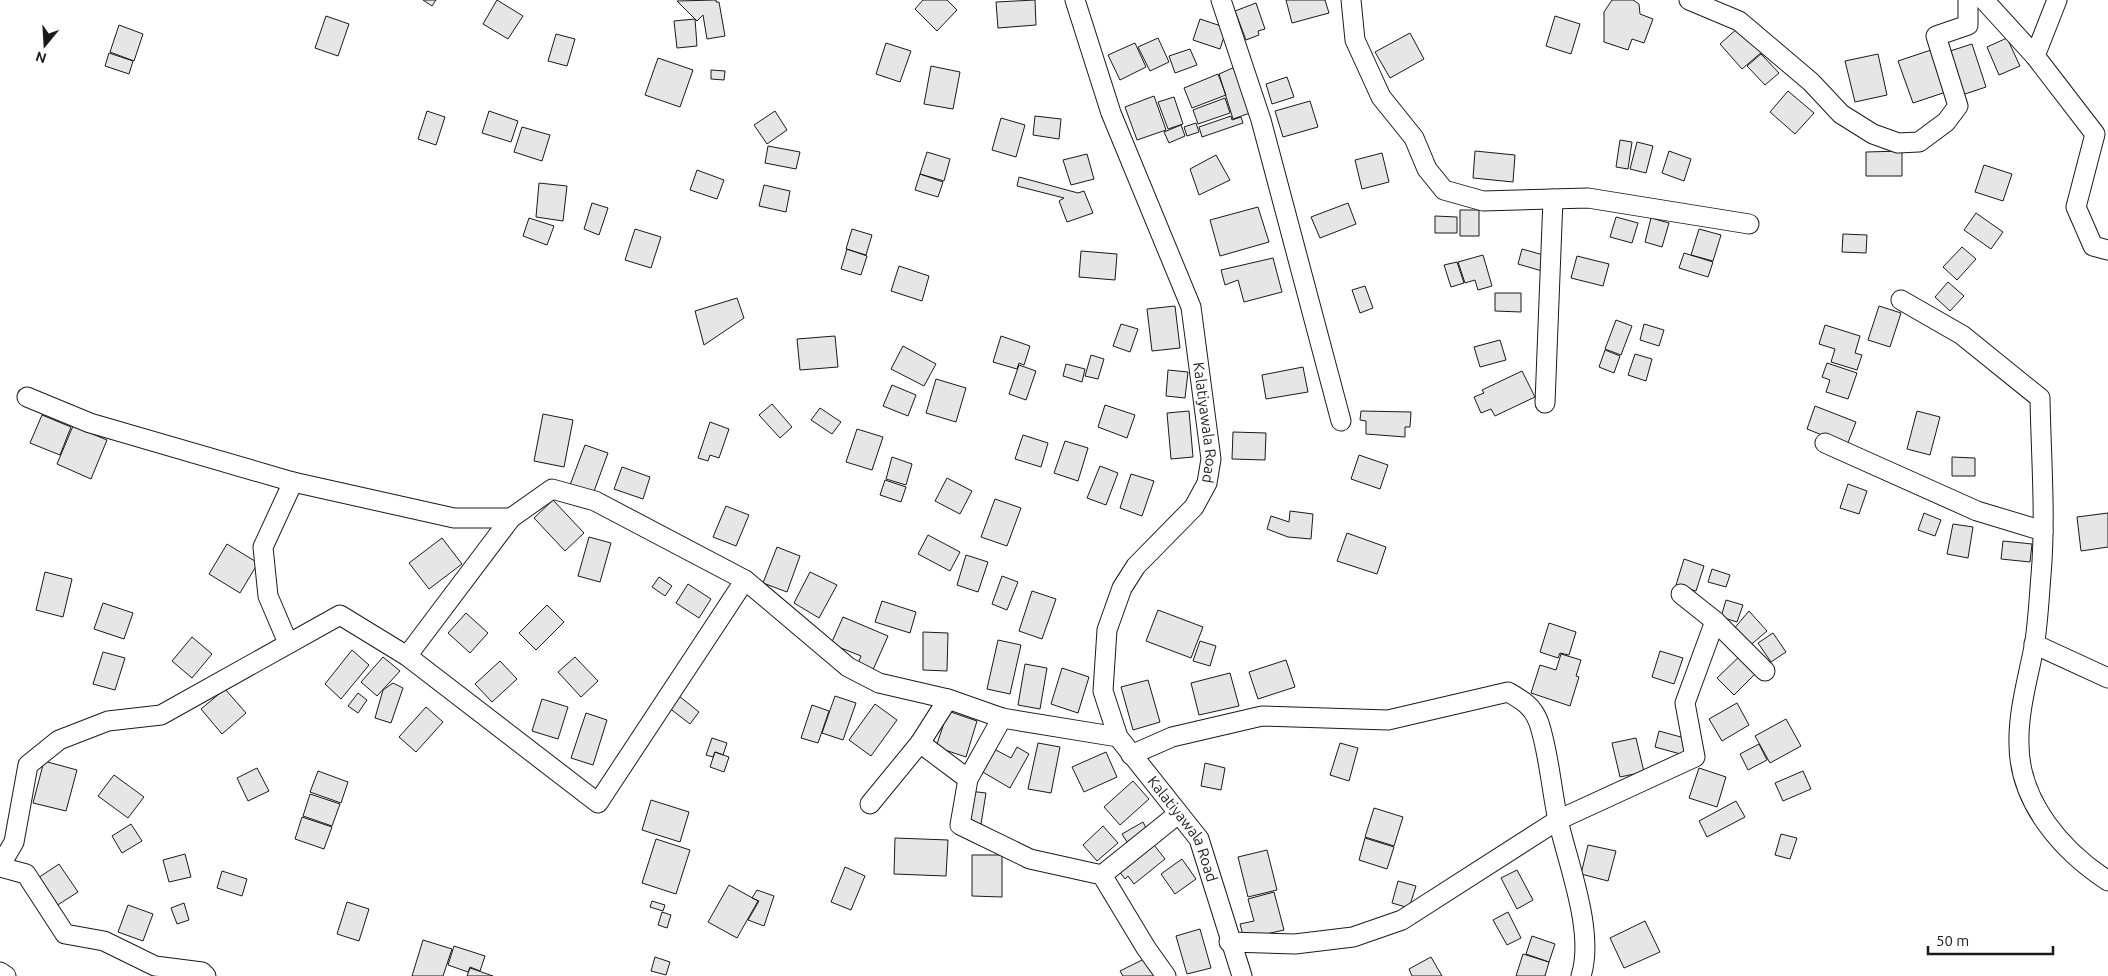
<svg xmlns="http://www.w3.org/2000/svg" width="2108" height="976" font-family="Ubuntu,sans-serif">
<rect width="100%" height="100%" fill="#fff"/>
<path fill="#e6e6e6" stroke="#1a1a1a" d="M423 0H436L432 6Z
M497 0 523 16 508 39 483 24Z
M716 0V2H719L725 36 707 39 703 15 697 21 677 1Z
M923 0H947L957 10 937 31 915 9Z
M1035 0 1036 25 998 28 996 2Z
M1286 0H1325L1329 13 1292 23Z
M1612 0H1633L1639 4 1640 14 1653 19 1644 43 1632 39 1628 50 1604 42V12Z
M1256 3 1265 29 1258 31 1259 35 1246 40 1235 11Z
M326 16 349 24 338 56 315 48Z
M1555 16 1580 24 1571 54 1546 46Z
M695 19 697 46 677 48 674 21Z
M1200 19 1227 28 1220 49 1193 40Z
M119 25 143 34 134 61 110 52Z
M1740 26 1763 51 1742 69 1720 44Z
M1410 33 1424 59 1390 78 1375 52Z
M556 34 575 39 567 66 548 61Z
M1158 38 1169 62 1150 71 1138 47Z
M2007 38 2020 66 1999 75 1987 47Z
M886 43 911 51 900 82 876 74Z
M1135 43 1146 67 1120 80 1108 55Z
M1972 44 1986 87 1962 95 1947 52Z
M1190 49 1197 65 1175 73 1169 56Z
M1931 50 1946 92 1913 103 1898 61Z
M109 53 133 61 129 74 105 66Z
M1761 54 1779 73 1765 85 1747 66Z
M1878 54 1887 95 1855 102 1845 61Z
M658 58 693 70 680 107 645 95Z
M931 66 960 72 953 109 924 104Z
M1235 67 1250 113 1233 119 1219 74Z
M711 70 725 71 724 80 711 79Z
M1218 74 1226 95 1192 108 1184 88Z
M1287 77 1294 97 1272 104 1266 84Z
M1788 91 1814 113 1795 134 1770 112Z
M1154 96 1166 130 1137 140 1125 107Z
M1174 97 1183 124 1168 129 1158 102Z
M1225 98 1230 113 1198 124 1193 110Z
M1310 101 1318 127 1283 137 1275 111Z
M427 111 445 117 436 145 418 139Z
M489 111 518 121 511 142 482 133Z
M775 111 787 130 767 144 754 125Z
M1035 116 1061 119 1059 139 1033 135Z
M1231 116 1232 120 1241 117 1243 123 1202 137 1199 127Z
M1001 118 1025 125 1016 157 992 150Z
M1196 123 1199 132 1187 136 1184 127Z
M1181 125 1185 136 1169 143 1164 132Z
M522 127 550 135 542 161 514 152Z
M1620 140 1632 142 1628 169 1616 167Z
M1637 142 1653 146 1646 173 1630 169Z
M768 146 800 152 796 169 765 163Z
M1475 151 1515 155 1513 182 1473 178Z
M1669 151 1691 159 1684 181 1662 173Z
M1902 151V176H1866V152Z
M927 152 950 159 944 181 920 174Z
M1382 153 1389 182 1362 189 1355 160Z
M1087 154 1094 179 1071 185 1063 160Z
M1216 155 1230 180 1199 195 1190 169Z
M1984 165 2012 174 2003 201 1975 192Z
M697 170 724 180 717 199 690 190Z
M920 174 943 182 938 197 915 190Z
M1019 177 1078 193 1084 191 1093 213 1067 222 1059 201 1064 198 1017 186Z
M539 183 567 186 563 221 536 217Z
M764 185 790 191 786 212 759 206Z
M592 203 608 208 599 235 584 229Z
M1348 203 1356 224 1320 238 1311 217Z
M1258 207 1269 242 1220 256 1210 220Z
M1460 210H1479V236H1460Z
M1976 213 2003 232 1991 249 1964 230Z
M1435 216 1457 217V233H1435Z
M1616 217 1638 223 1632 243 1610 237Z
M529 218 554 226 547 245 523 236Z
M1651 218 1669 223 1662 247 1645 242Z
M635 229 661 237 651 268 625 260Z
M852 229 872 235 866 255 846 249Z
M1699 229 1721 235 1713 261 1691 255Z
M1843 234 1867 235 1866 253 1842 252Z
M1962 247 1976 259 1957 280 1943 267Z
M847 249 867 256 861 275 841 269Z
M1522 249 1547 256 1542 271 1518 264Z
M1081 251 1117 254 1115 280 1079 277Z
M1684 253 1713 262 1708 277 1679 268Z
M1483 255 1492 286 1478 290 1475 280 1465 283 1458 262Z
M1577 256 1609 264 1603 286 1571 278Z
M1273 258 1282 292 1244 302 1238 280 1225 285 1221 270Z
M1457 262 1464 283 1451 287 1444 265Z
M899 266 929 276 922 301 891 291Z
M1948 282 1964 296 1950 311 1935 297Z
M1365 286 1373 308 1360 313 1352 290Z
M1495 293H1521V312L1495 311Z
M737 298 744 318 704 345 695 311Z
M1175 306 1180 348 1152 351 1147 309Z
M1879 306 1901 313 1890 347 1868 340Z
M1616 320 1632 326 1621 355 1605 349Z
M1121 324 1138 329 1130 352 1113 346Z
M1644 324 1664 330 1659 346 1640 340Z
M1825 325 1860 336 1855 353 1862 355 1857 370 1831 362 1835 349 1819 344Z
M835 336 838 367 800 370 797 339Z
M1001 336 1030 346 1024 365 1019 363 1017 369 993 362Z
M1500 340 1506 360 1480 367 1474 347Z
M903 346 936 364 924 386 891 369Z
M1605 350 1620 356 1614 373 1599 367Z
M1635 354 1652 359 1646 381 1628 375Z
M1091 355 1104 359 1098 379 1085 376Z
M1827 363 1857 373 1848 399 1826 392 1830 380 1822 377Z
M1066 364 1085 369 1082 382 1063 376Z
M1019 365 1036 371 1026 400 1009 394Z
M1303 367 1308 392 1266 399 1262 375Z
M1168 370 1188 372 1185 398 1166 396Z
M1522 371 1535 397 1495 416 1491 409 1481 413 1474 397 1484 393 1482 390Z
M936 379 966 388 956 422 926 413Z
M892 385 916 395 908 416 883 406Z
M772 404 792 427 780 438 759 415Z
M1105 405 1135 415 1127 438 1098 427Z
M1815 406 1856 422 1847 445 1807 429Z
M820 408 841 422 832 434 811 420Z
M1189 411 1193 457 1171 459 1167 413Z
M1361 411 1411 412 1410 427H1405V437L1366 434V421L1360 420Z
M1917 411 1940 417 1930 455 1907 449Z
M543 414 573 420 564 467 534 461Z
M42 415 71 427 60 455 30 443Z
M710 422 729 429 719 458 710 455 708 461 698 458Z
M73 426 107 440 91 479 57 464Z
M857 429 883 437 872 470 846 462Z
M1233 432 1266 433 1265 460 1232 459Z
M1023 435 1048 443 1041 467 1015 459Z
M1065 441 1088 448 1078 481 1054 473Z
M585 445 608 453 593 494 570 485Z
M1359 455 1388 465 1380 489 1351 479Z
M892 457 912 464 906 485 886 479Z
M1952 457 1975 458V476H1952Z
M1100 466 1118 473 1106 505 1087 498Z
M622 467 650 477 643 499 614 489Z
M1131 474 1154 481 1142 516 1120 508Z
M947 478 972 491 960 514 935 501Z
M885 480 906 487 901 502 880 495Z
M1848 484 1867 491 1859 514 1840 508Z
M995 499 1021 508 1007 546 981 537Z
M553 500 584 533 565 551 534 518Z
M726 506 749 515 736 546 713 537Z
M1290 511 1313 514 1311 539 1288 537 1267 529 1271 516 1289 522Z
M1924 513 1941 520 1935 536 1918 530Z
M2108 513V547L2081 551 2077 517Z
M1953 524 1973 527 1968 558 1947 554Z
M1347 533 1386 547 1377 574 1337 561Z
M928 535 960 552 950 571 918 554Z
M589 537 611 543 600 582 578 576Z
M442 538 462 564 429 589 409 563Z
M2003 541 2032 544 2030 562 2001 559Z
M227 544 258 563 240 593 209 574Z
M777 547 800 556 787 592 763 583Z
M966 555 988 562 978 592 957 585Z
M1684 559 1704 566 1696 591 1676 585Z
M1712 569 1730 575 1726 587 1708 582Z
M45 572 72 579 63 617 36 610Z
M810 572 837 585 819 618 794 603Z
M1002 576 1018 582 1007 610 992 604Z
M659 577 672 586 665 596 652 587Z
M688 584 711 599 699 618 676 603Z
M1032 591 1056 599 1042 639 1019 631Z
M1726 600 1743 605 1737 622 1721 617Z
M882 601 916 612 910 633 875 622Z
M103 603 133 613 124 639 94 629Z
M547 605 564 622 536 650 519 633Z
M1158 610 1203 627 1191 658 1146 641Z
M1749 611 1767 631 1747 648 1732 631Z
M466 613 488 633 470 653 448 633Z
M843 617 888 636 872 672 857 666 861 656 831 644Z
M1549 623 1576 632 1569 655 1560 653 1558 658 1540 652Z
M923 632 948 633 947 671 923 670Z
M1773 633 1786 652 1771 662 1758 643Z
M192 637 212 654 192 678 172 661Z
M998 640 1021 645 1010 694 987 689Z
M1200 641 1216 646 1210 666 1193 661Z
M352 650 369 665 341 699 325 684Z
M1660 651 1683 658 1674 684 1652 677Z
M103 652 125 658 115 690 93 684Z
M1743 653 1760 669 1734 695 1717 678Z
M1561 654 1581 660 1576 676 1579 677 1570 706 1531 693 1540 665 1556 670Z
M383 657 400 671 377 696 361 682Z
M575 657 598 681 581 697 558 672Z
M1286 660 1295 687 1258 699 1249 672Z
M500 661 517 679 492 702 475 684Z
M1025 664 1047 668 1040 709 1018 705Z
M1062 668 1089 677 1078 713 1051 704Z
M1230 673 1239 706 1199 715 1191 683Z
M1148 680 1160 722 1133 730 1121 687Z
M393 683 403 688 391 723 375 718 383 690Z
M225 689 246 713 222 734 201 709Z
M674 692 699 712 690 724 664 704Z
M358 693 367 700 358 713 348 706Z
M835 696 856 703 843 740 822 733Z
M542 699 568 707 558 739 532 731Z
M1737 703 1749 725 1722 741 1709 719Z
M875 704 897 720 871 756 849 740Z
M812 705 829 711 818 743 801 738Z
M426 707 443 722 416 752 399 737Z
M948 711 977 721 966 757 936 747Z
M586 713 607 720 593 765 571 758Z
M1786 719 1801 746 1770 763 1755 736Z
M1659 731 1688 739 1684 755 1655 747Z
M712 738 727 743 723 755 715 752 713 757 706 755Z
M1636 738 1644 772 1620 777 1612 743Z
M1038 743 1060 747 1051 793 1028 789Z
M1340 743 1358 748 1349 781 1330 775Z
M1759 744 1767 760 1748 770 1740 754Z
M1017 747 1029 754 1010 788 981 771 994 749 1011 758Z
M715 752 729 757 724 772 710 767Z
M1106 752 1117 777 1084 792 1072 767Z
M44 761 77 770 66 811 33 803Z
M1205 763 1225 768 1221 790 1201 786Z
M257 768 269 791 248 801 237 778Z
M1699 768 1726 777 1717 807 1689 798Z
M318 771 348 782 341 803 310 792Z
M1803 771 1811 789 1783 801 1775 783Z
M114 775 144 797 128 818 98 796Z
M1133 781 1149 799 1120 825 1104 807Z
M969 791 986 793 981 824 964 821Z
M310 794 340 804 332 826 303 816Z
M651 800 689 812 680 842 642 830Z
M1736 801 1745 817 1707 837 1699 821Z
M1374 808 1403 817 1394 846 1365 837Z
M302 817 332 827 324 849 295 839Z
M1143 822 1147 830 1127 842 1122 834Z
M131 824 142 841 122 853 112 836Z
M1103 826 1118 843 1097 861 1083 845Z
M1781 834 1797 838 1790 859 1775 855Z
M895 838 948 840 946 876 894 874Z
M1365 838 1394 847 1387 869 1359 860Z
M656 839 690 850 676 894 642 883Z
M1151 841 1165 859 1134 884 1128 876 1125 879 1116 867Z
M1588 845 1616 851 1608 881 1581 874Z
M1267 850 1277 890 1248 897 1238 857Z
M185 854 191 877 169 882 163 860Z
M972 855H1002V897L972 896Z
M1182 859 1196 879 1175 894 1161 874Z
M59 864 78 892 56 906 38 878Z
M845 867 865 876 851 910 831 902Z
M1517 870 1533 900 1517 909 1501 878Z
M222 871 247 879 242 896 217 888Z
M1398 881 1416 886 1409 908 1392 903Z
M729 885 758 901 737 938 708 922Z
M757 890 774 896 764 926 748 920 759 901 752 898Z
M1274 892 1284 930 1244 939 1240 924 1254 921 1248 899Z
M652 901 665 905 663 911 650 907Z
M347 902 369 909 359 941 337 934Z
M184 903 189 920 177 924 171 908Z
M128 905 153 914 143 941 118 932Z
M662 912 671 915 667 928 658 925Z
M1508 912 1521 938 1507 945 1493 920Z
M1645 921 1660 952 1624 968 1610 938Z
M1200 929 1211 968 1187 974 1176 936Z
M1532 936 1555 944 1549 962 1526 954Z
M423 940 452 949 443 976H412Z
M454 946 485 956 480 971 470 967 468 972 448 965Z
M1523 954 1549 962 1545 976H1516Z
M1150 956 1160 976H1123L1120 971Z
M655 957 670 962 666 975 651 971Z
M1431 957 1442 976H1412L1409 969Z
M470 968 493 976H467Z"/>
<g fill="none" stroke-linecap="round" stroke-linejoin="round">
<defs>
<g id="minor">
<path id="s1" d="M1075 0 1111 113 1191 307 1211 459 1207 483 1194 507 1136 566 1122 588 1107 630 1103 691 1118 737 1199 839 1242 976"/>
<path d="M1221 0 1261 120 1341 421"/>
<path d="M1351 0 1355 40 1381 97 1414 138 1427 169 1444 190 1483 201 1588 198 1749 224"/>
<path d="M1689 0 1739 21 1811 82 1841 114 1873 134 1898 143 1919 142 1946 122 1958 106 1936 36 1968 25V0"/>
<path d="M1984 0 2035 56 2095 134 2076 207 2093 246 2108 250"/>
<path d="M2035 56 2057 0"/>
<path d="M1901 300 1962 335 2040 398C2041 457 2046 517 2041 575 2039 599 2038 624 2034 647 2028 678 2018 712 2019 744 2019 802 2062 851 2108 881"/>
<path d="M27 397 90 423 293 482 454 518H511"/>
<path d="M1545 403 1553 199"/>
<path d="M1825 443 1977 511 2043 531"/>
<path d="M1681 594 1715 621 1765 671"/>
<path d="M288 643 268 596 263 547 293 482"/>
<path d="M2034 644 2108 678"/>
<path d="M407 656 511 518 552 489 595 501 745 580 848 667 879 683 948 699 1002 718 1118 737"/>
<path d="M948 699 920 743 968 779 960 825 1030 859 1102 875 1146 948 1166 976"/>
<path d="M1131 755 1172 737 1262 716 1388 720 1508 692C1522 700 1533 706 1539 723 1549 753 1551 788 1558 820 1568 864 1595 932 1581 976"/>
<path d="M968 779 1002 718"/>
<path d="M870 804 920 743"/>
<path d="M0 866 14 842 28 765 59 740 108 721 161 715 340 615 407 656 598 803 745 580"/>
<path d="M0 867 26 874 65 934 104 941 155 966 202 972 206 976"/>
<path d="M1102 875 1178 814"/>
<path d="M1229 942 1295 944 1353 937 1402 920 1558 820 1695 757 1685 703 1715 621"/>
<path d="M0 972 6 976"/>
</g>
</defs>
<use href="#minor" stroke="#1a1a1a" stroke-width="21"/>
<use href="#minor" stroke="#fff" stroke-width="19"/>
</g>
<g text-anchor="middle" stroke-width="4" stroke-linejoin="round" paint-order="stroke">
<g font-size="15" fill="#1a1a1a" stroke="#fff">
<text dy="5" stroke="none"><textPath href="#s1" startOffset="445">Kalatiyawala Road</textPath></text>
<text dy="5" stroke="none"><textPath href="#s1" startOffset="910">Kalatiyawala Road</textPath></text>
</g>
</g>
<g transform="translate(45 45) rotate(198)" stroke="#ffffff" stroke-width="4" paint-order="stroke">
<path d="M0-4L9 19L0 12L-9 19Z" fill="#1a1a1a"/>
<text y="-8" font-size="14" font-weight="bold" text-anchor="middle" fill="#1a1a1a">N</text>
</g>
<path d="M1928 946v8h125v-8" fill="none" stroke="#1a1a1a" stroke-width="2.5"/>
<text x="1936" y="946" font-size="15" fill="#1a1a1a" stroke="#ffffff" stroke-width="4" paint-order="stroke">50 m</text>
</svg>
